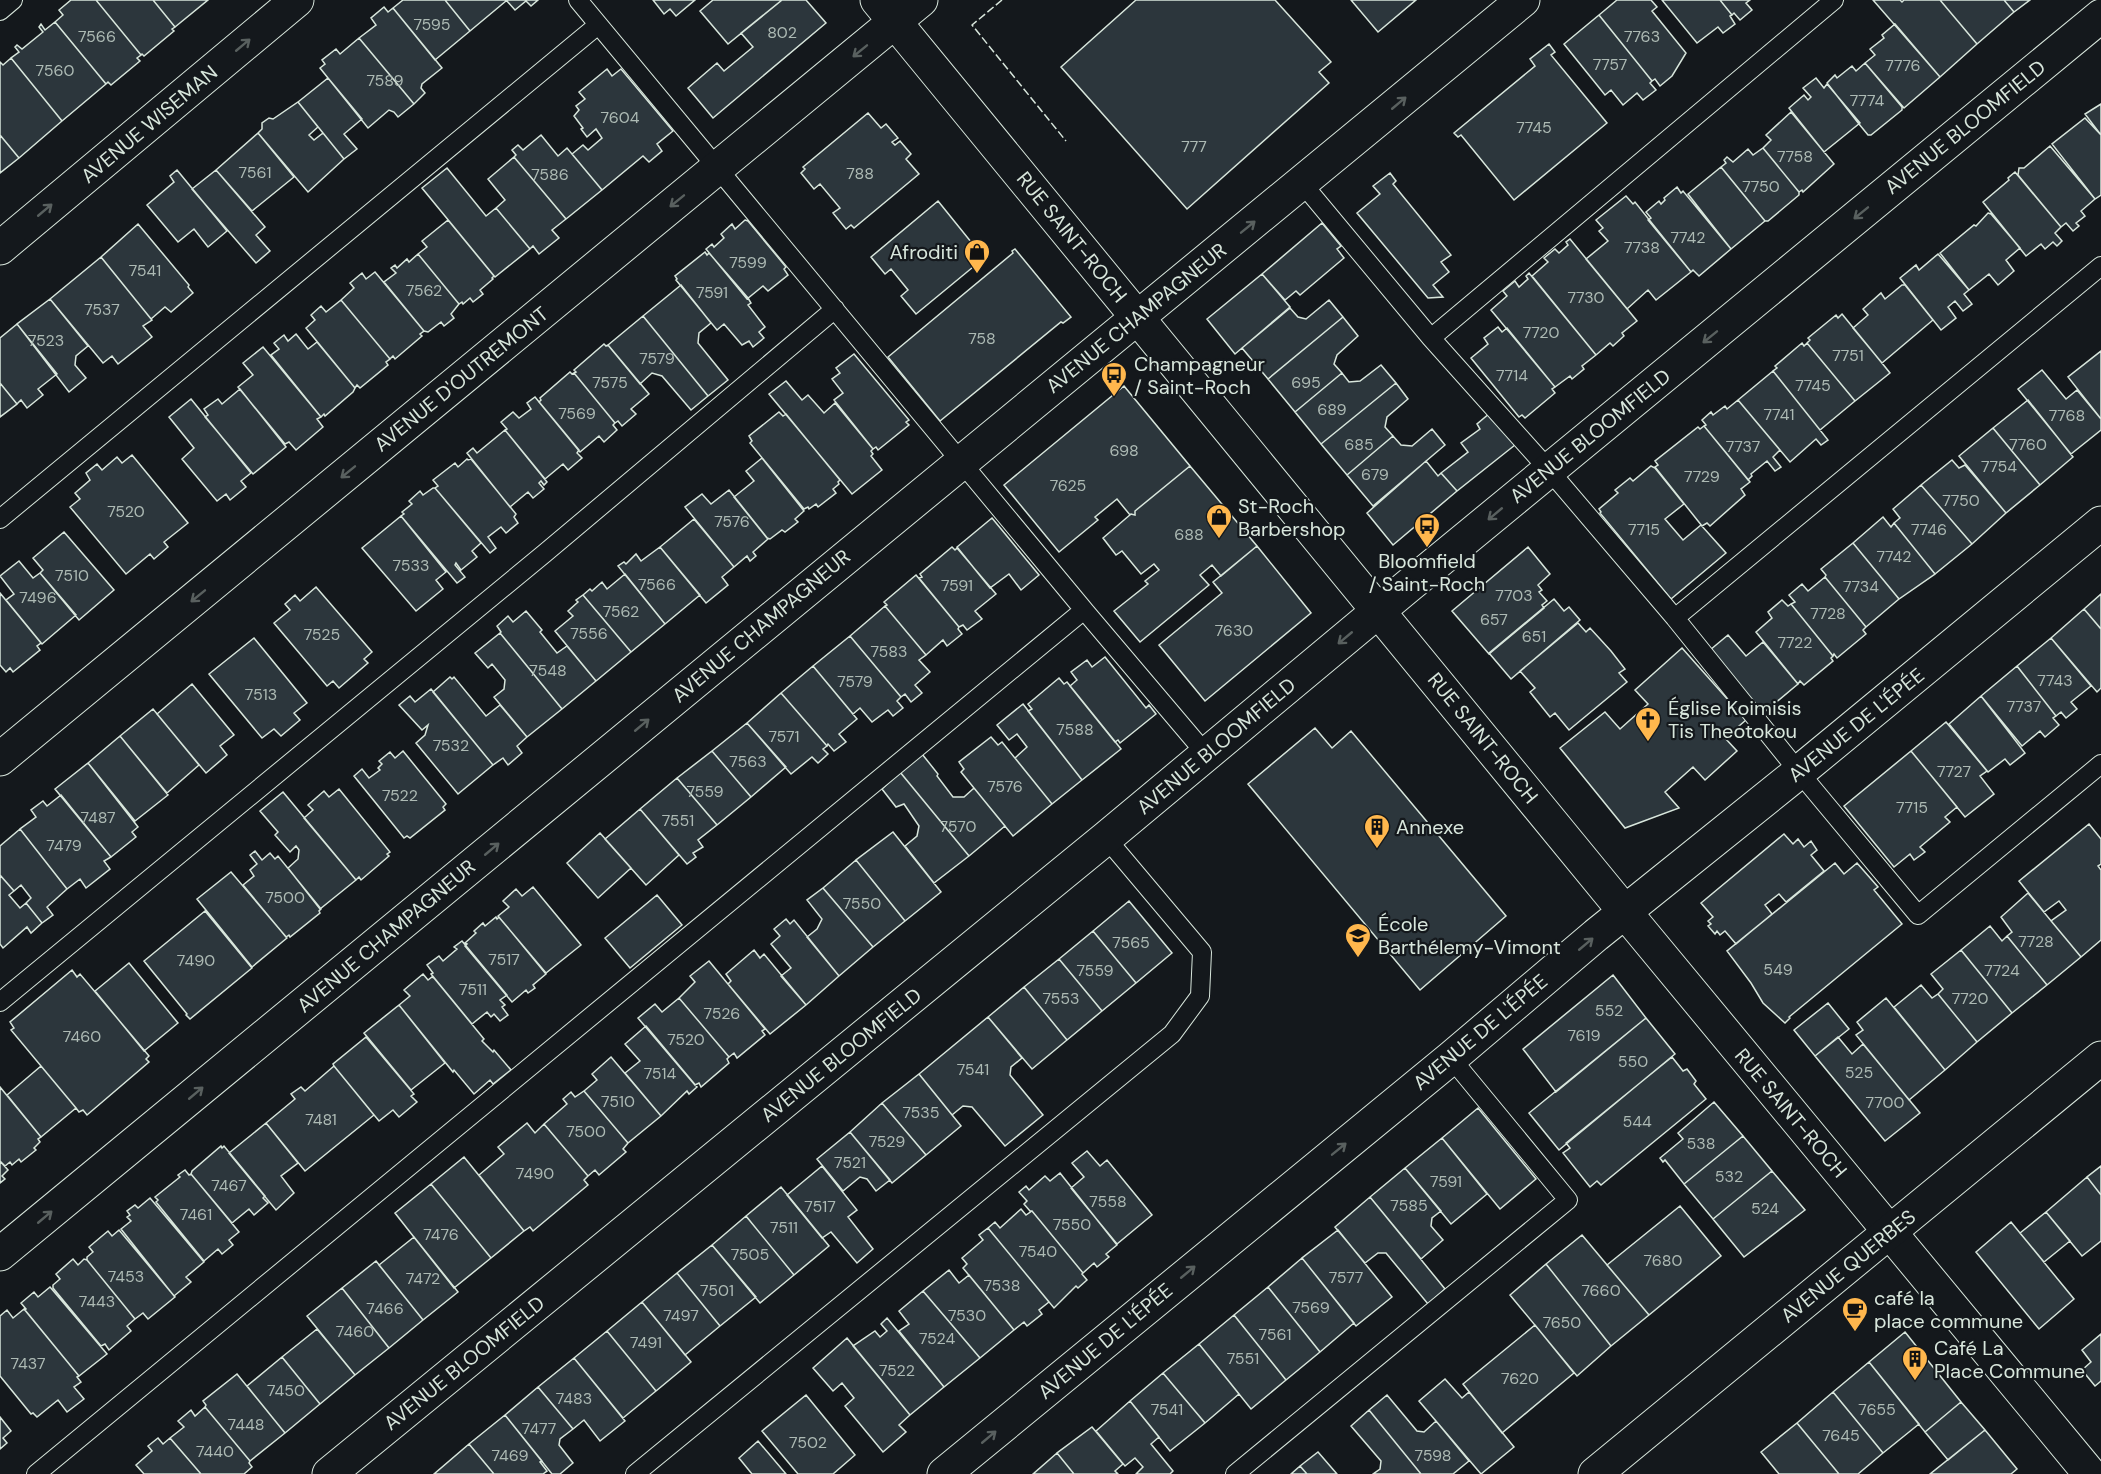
<svg xmlns="http://www.w3.org/2000/svg" width="2101" height="1474" font-family="'DM Sans',sans-serif">
<rect width="100%" height="100%" fill="#14181c"/>
<path fill="#2c363c" stroke="#d8e6dc" stroke-width="1.5" d="M71 0H96L141 55 137 58 140 61 111 85 108 82 106 84 55 22 63 15 59 10Z
M96 0H153L175 27 172 29 174 31 144 56 142 54 141 55Z
M153 0H208L175 27Z
M403 0H445L470 31 435 60 393 8Z
M445 0H506V1L470 31Z
M506 0H538L531 6 526 1 515 10Z
M653 0H695L676 16 670 9 664 14Z
M713 0H782L728 44 700 11Z
M782 0H806L826 23 713 118 688 88 717 63 724 71 753 47 741 33Z
M1136 0H1275L1331 62 1319 72 1329 83 1187 209 1061 67Z
M1351 0H1416L1378 32Z
M1617 0H1651L1657 7 1652 11 1686 53 1672 76 1660 86 1655 79 1652 81 1599 15Z
M1662 0H1720L1732 15 1730 16 1735 24 1723 33 1718 27 1697 43Z
M1720 0H1750L1746 3 1752 10 1740 20 1734 13 1732 15Z
M1873 0H1900L1902 2 1904 0H1940L1977 44 1940 77Z
M1940 0H2004L2014 12 1977 44Z
M2004 0H2030L2014 12Z
M384 7 388 12 393 8 442 68 422 84 421 88 425 93 414 104 359 38 376 25 371 18Z
M1599 15 1652 81 1650 83 1656 90 1643 100 1637 93 1623 105 1611 90 1605 95 1564 44Z
M55 22 106 84 62 121 11 58 19 52 15 47 17 45 22 49 43 32 39 27 41 24 45 30Z
M1895 24 1940 77 1904 108 1865 63 1875 55 1870 49 1884 38 1882 35Z
M359 38 414 104 398 117 394 112 389 110 368 128 320 68 325 64 322 60 336 49 340 54Z
M1549 44 1555 52 1551 55 1607 123 1514 200 1461 135 1458 137 1454 133 1535 66 1530 59Z
M11 58 62 121 19 158 0 135V62L3 65Z
M1865 63 1902 107V110L1871 135H1868L1859 124 1827 83 1835 75 1837 78 1852 66 1856 71Z
M607 69 612 76 621 69 673 131 657 144 662 151 649 162 643 156 602 190 572 154 583 145 588 150 602 138 596 129 587 137 581 129 583 128 574 116 579 110 576 106 585 99 579 92Z
M328 78 362 119 344 134 357 149 344 159 298 102Z
M1816 78 1824 88 1827 84 1860 123 1824 152 1789 108 1804 95 1808 100 1811 97 1803 88Z
M298 102 318 127 309 135 314 140 323 133 344 159 308 192 258 133 262 129V123L269 118 273 119Z
M2101 104V135L2085 114Z
M1791 112 1834 164 1803 192 1802 190 1799 192 1763 148 1771 140 1766 135Z
M868 113 881 128 886 124 898 138 892 142 895 145 900 141 911 154 906 159 919 174 854 228 851 225 846 229 833 213 840 208 820 184 814 189 801 173 805 169 803 167Z
M2085 118 2101 135V195L2095 199 2052 144Z
M258 133 294 177 252 211 216 170Z
M0 135 19 158 0 173Z
M541 135 558 156 567 148 602 190 566 219 514 157 516 155 512 150 518 145 523 150Z
M2050 146 2095 199 2081 211 2085 216 2076 223 2079 226 2073 231 2066 223 2061 227 2018 175 2019 168H2024Z
M1763 148 1799 192V195L1768 221H1765L1721 167 1726 163 1724 160 1727 157 1733 162 1748 149 1753 155Z
M514 157 566 219 552 230 559 238 539 254 533 246 530 249 496 208 505 200 488 179Z
M1721 167 1765 221 1731 249 1688 194Z
M447 168 486 216 496 208 530 249 495 277 422 188Z
M177 170 227 231 208 247 194 229 178 242 147 205 174 182 170 176Z
M216 170 265 227 256 235 270 251 256 263 192 189Z
M2015 172 2061 227 2055 233 2062 241 2057 246 2053 242 2045 249 2041 244 2026 256 1983 202 2009 180 2008 178Z
M1390 173 1396 181 1393 184 1451 255 1441 262 1449 272 1433 285 1443 297 1428 298 1357 213 1380 194 1373 186Z
M1677 187 1681 193 1683 191 1731 249 1699 276 1693 270 1691 272 1648 220 1651 218 1646 212 1659 201 1661 204 1665 200 1664 198Z
M1626 196 1633 204 1635 202 1691 272 1656 300 1648 290 1627 309 1586 259 1608 241 1599 231 1603 228 1596 220Z
M938 201 984 258 916 314 901 296 908 290 891 269 885 274 871 257Z
M1988 213 1991 214 2020 248 2006 260 2014 271 1998 285 1989 274 1969 290 1940 253 1974 225 1976 226Z
M448 220 494 276 492 278 493 279 480 290 483 294 473 302 470 298 463 304 462 302 459 304 418 254 427 247 422 241Z
M745 220 748 221 786 267 784 269 788 275 768 291 763 286 747 299 706 249 712 244 714 247 724 238 721 234 732 224 735 229Z
M1322 223 1341 246 1337 249 1344 258 1300 295 1296 291 1285 300 1262 274Z
M138 224 189 285 188 287 193 293 171 312 165 307 151 319 101 257Z
M1570 239 1637 321 1622 333 1624 336 1613 346 1610 343 1596 355 1532 276 1548 262 1544 258 1555 249 1559 253 1568 245 1566 242Z
M1015 249 1071 317 1063 323 1061 322 940 421 888 357 1013 253 1012 251Z
M705 252 707 255 709 253 748 298 751 303 748 305 765 327 759 332 764 338 753 347 749 341 742 345 724 324 717 330 676 280 677 279 675 276Z
M418 254 459 304 451 314 454 318 444 326 441 322 428 332 424 331 384 282 396 273 391 268 395 265 397 268 407 259 409 262Z
M1938 254 1969 290 1964 294 1972 304 1963 311 1955 301 1948 307 1956 318 1941 330 1900 278 1916 265 1919 270Z
M101 257 152 320 143 326 152 337 118 364 112 356 103 363 50 299Z
M375 272 424 331 420 334 422 336 395 359 393 356 390 359 341 300 354 288 350 283 362 273 366 279Z
M1529 273 1596 355 1582 366 1584 369 1572 379 1570 376 1555 387 1491 310 1507 296 1503 291 1515 281 1519 287 1528 279 1526 276Z
M1262 274 1290 307 1235 354 1207 319Z
M681 285 711 323 699 333 698 343 728 380 708 396 643 316Z
M1902 285H1905L1933 320 1882 363 1853 328 1868 315 1863 309 1881 293 1885 299Z
M50 299 88 346 76 356 75 365 86 378 69 392 17 324Z
M341 300 390 359 386 362 388 365 360 388 357 385 355 388 306 328 315 320 311 315 321 306 326 312Z
M1329 300 1343 317 1268 379 1242 348 1290 308 1298 317 1306 319Z
M1842 314 1890 373 1855 401 1807 343 1810 340 1808 338 1836 315 1838 318Z
M643 316 708 396 691 410 662 376 652 373 640 384 608 345Z
M1343 317 1358 336 1337 355 1334 364 1342 373 1295 412 1268 379Z
M17 324 57 374 38 389 43 395 27 408 21 400 17 404 0 383V338Z
M1498 327 1502 332 1507 328 1555 387 1552 389 1555 393 1525 418 1522 415 1519 417 1471 358 1488 344 1484 338Z
M296 334 308 349 317 342 355 388 353 392 325 416 324 414 321 417 271 355 279 349 274 343 284 335 288 341Z
M1802 343 1804 346 1807 343 1855 401 1820 430 1773 371 1777 368 1775 366Z
M604 344 606 346 608 345 649 394 631 409 636 414 622 426 618 421 615 423 574 373 576 372 574 370Z
M263 347 321 417 317 419 323 427 296 450 289 442 285 444 238 387 253 375 243 363Z
M2101 351V419L2068 377Z
M854 354 909 420 906 422 909 425 878 450 876 447 873 449 834 400 843 393 832 379 840 373 836 368Z
M1381 365 1396 383 1321 444 1295 412 1342 373 1349 382 1360 381Z
M2042 370 2066 399 2077 390 2101 419V430L2071 454 2018 389Z
M1773 371 1828 440 1821 445 1816 439 1790 462 1738 400Z
M570 372 572 374 574 373 615 423 613 425 617 430 604 442 599 436 580 452 539 402 541 400 540 398Z
M786 381 802 400 808 395 824 413 835 403 873 449 871 451 873 454 871 456 882 470 852 494 769 394Z
M0 383 17 404 0 417Z
M1396 383 1408 399 1387 417 1385 427 1393 436 1347 475 1321 444Z
M1124 386 1190 466 1135 511V515L1131 514 1130 515 1117 499 1095 517 1098 520 1059 552 1004 485Z
M240 389 286 447 253 474 205 417 208 415 204 409 218 399 222 404Z
M535 397 579 450 577 453 582 458 568 470 563 464 545 479 505 430 507 429 501 422 513 412 519 418 531 409 527 403Z
M191 399 251 473 241 481 246 487 230 500 226 494 217 501 182 459 194 448 169 417Z
M1738 400 1780 450 1773 457 1781 467 1775 471 1767 461 1751 474 1752 476 1748 480 1704 426 1706 425 1702 420 1711 412 1713 415 1725 406 1727 409Z
M2028 400 2073 457 2040 485 1993 428Z
M779 412 783 416 786 414 840 480 838 482 839 484 833 489 836 493 818 507 816 504 809 509 808 507 804 509 750 443 752 441 749 436Z
M1490 413 1515 445 1457 491 1441 473 1468 452 1461 443 1480 429 1477 424Z
M1704 426 1750 482 1741 489 1745 495 1710 526 1707 523 1702 526 1655 467 1658 465 1655 461 1698 427 1700 429Z
M1993 428 2040 485 2006 513 1959 456Z
M1432 429 1445 445 1373 506 1347 475 1393 436 1401 445 1412 446Z
M505 430 547 482 544 485 541 481 539 483 544 489 533 498 528 492 510 507 467 453 473 448 477 453Z
M132 455 188 523 164 542 168 547 154 559 150 554 126 574 70 507 80 499 75 493 90 480 86 473 97 464 102 470 117 457 122 463Z
M762 458 804 511 795 519 798 522 785 532 782 530 770 539 767 538 734 497 754 481 746 471Z
M467 459 468 460 471 459 516 514 514 517 518 523 506 533 501 527 488 537 496 548 490 553 435 488 438 486 433 480 455 463 458 467Z
M1952 460 1959 468 1965 465 2006 513 1972 544 1921 485Z
M1426 461 1438 476 1441 473 1457 491 1393 545 1367 513Z
M1190 466 1257 546 1221 576 1212 565 1200 575 1209 585 1140 642 1114 611 1148 584 1145 581 1159 570 1154 564 1141 574 1122 551 1116 555 1103 538 1131 514 1135 515V511Z
M1651 466 1655 468 1684 504 1665 519 1683 540 1701 525 1726 553 1671 599 1600 513 1601 512 1599 509 1618 493 1615 490 1630 478 1633 481Z
M1921 485 1972 544 1935 574 1894 523 1900 518 1893 509Z
M433 488H435L481 543 472 551 477 557 461 570 456 563 455 565 465 577 457 583 401 516 404 514 402 512 412 504 409 501 420 491 423 495Z
M729 490 768 539 753 552 756 556 750 561 747 556 734 567 685 507 702 494 711 504Z
M401 516 446 572 436 580 443 589 416 611 362 548Z
M1883 517 1891 527 1894 523 1935 574 1899 599 1853 543Z
M992 518 1039 575 1021 590 1009 574 990 588 957 547Z
M694 519 734 567 722 577 728 585 706 603 660 547Z
M64 532 114 590 79 620 40 573 43 570 33 558Z
M1853 543 1899 599 1866 627 1825 577 1826 575 1821 569Z
M1257 546 1311 613 1205 701 1159 645 1222 593 1213 582Z
M660 547 700 595 665 624 618 566 624 562 626 564 636 554 641 561Z
M952 547 955 550 957 548 996 594 975 611 982 619 967 630 963 625 959 627 919 578 922 577 920 574Z
M1528 547 1550 574 1538 585 1542 590 1539 592 1547 601 1542 605 1544 608 1489 654 1452 611Z
M19 561 33 578 40 573 76 615 42 644 6 600 14 594 0 576Z
M625 574 665 624 631 652 583 595 590 589 592 591 602 582 607 589Z
M916 575 959 627 958 629 962 634 947 646 943 640 926 655 885 606 887 605 884 602Z
M1825 577 1866 627 1863 630 1866 634 1837 658 1834 654 1833 656 1791 604 1795 602 1789 595 1802 584 1808 591Z
M316 587 372 652 364 659 368 663 339 688 333 681 327 686 274 623 290 610 285 604 295 595 300 601Z
M0 593 41 643 37 646 40 650 13 672 10 668 6 672 0 665Z
M2101 594V629L2084 609Z
M583 595 631 652 596 681 555 631 573 616 568 611 578 602 576 600Z
M1554 599 1564 611 1569 607 1580 620 1511 679 1489 653Z
M1782 600 1788 606 1791 604 1833 656 1831 658 1833 661 1804 685 1800 681 1798 684 1756 632 1772 618 1768 612Z
M885 606 926 655 919 660 930 672 915 685 922 693 911 702 905 694 901 697 850 636Z
M2084 609 2101 629V688L2097 692 2051 638Z
M526 611 542 630 540 632 557 653 567 646 596 681 562 709 500 633 501 632 497 626 508 616 513 622Z
M1578 623 1586 632 1590 628 1611 651 1625 669 1619 673 1627 682 1569 730 1555 713 1550 717 1530 692 1535 688 1520 671Z
M500 633 562 709 527 737 494 697 504 689 505 680 492 664 488 668 475 653Z
M1728 635 1746 656 1763 642 1798 684 1762 714 1710 650Z
M850 636 901 697 897 701 903 708 893 716 888 710 872 722 860 708 853 714 813 666Z
M254 638 307 703 294 713 300 720 281 736 274 729 262 738 209 674Z
M2051 638 2091 686 2071 702 2077 709 2066 718 2061 712 2056 716 2017 666Z
M1682 648 1746 720 1725 738 1737 751 1705 780 1693 767 1665 792 1679 808 1625 828 1560 748 1605 712 1620 729 1648 704 1635 690Z
M1105 657 1146 708 1149 705 1156 714 1120 743 1118 740 1115 742 1070 686 1077 680 1071 672 1087 660 1092 667Z
M813 666 857 719 839 734 846 742 834 751 828 744 827 746 781 693Z
M2017 666 2056 716 2053 718 2059 725 2045 737 2040 731 2022 746 1981 696Z
M450 677 452 679 454 677 486 716 500 705 527 737 517 746 522 753 508 765 503 758 493 765 433 692Z
M1059 678 1064 684 1067 682 1121 749 1082 780 1028 711 1032 709 1028 704Z
M192 684 234 735 220 746 227 755 206 773 157 714Z
M431 689 493 765 458 794 416 743 425 735 428 725 422 730 399 705 410 696 415 702Z
M781 693 827 746 823 749 828 754 818 763 812 757 791 774 747 723Z
M1981 696 2025 753 2010 765 2005 759 1988 772 1949 724Z
M1023 704 1082 780 1052 804 1015 758 1027 747 1017 734 1009 740 997 725Z
M153 709 199 765 167 793 120 736Z
M1946 722 1987 771 1980 776 1994 794 1965 817 1911 751Z
M747 723 786 767 751 797 712 751Z
M1315 728 1332 748 1351 731 1506 916 1420 990 1248 784Z
M120 736 168 795 135 821 88 763Z
M991 737 998 745 1002 742 1052 804 1013 836 961 772 964 769 959 762Z
M403 751 446 804 443 807 445 810 410 838 407 836 404 838 354 776 362 769 369 778 380 770 378 768 382 764 379 761 390 752 395 758Z
M712 751 751 797 717 825 677 778Z
M1911 751 1957 807 1945 817 1950 822 1920 847 1925 852 1914 860 1910 854 1894 867 1844 806Z
M922 754 938 774 937 776 953 797H964L974 788 1005 826 969 856 900 772Z
M88 763 138 827 132 832 136 837 111 857 55 789Z
M900 772 969 856 934 883 905 846 917 836 919 826 904 804 896 807 882 789Z
M677 778 717 825 698 840 703 847 693 853 696 857 687 864 640 809Z
M339 789 390 852 387 854 389 856 361 880 359 877 356 880 304 818 313 810 308 805 324 791 329 797Z
M283 792 356 880 320 909 288 868 298 859 299 850 296 846 290 852 275 835 278 832 260 811Z
M61 795 111 857 104 861 110 869 86 888 80 879 67 889 20 829 36 817 31 810 43 801 47 806Z
M640 809 679 855 646 885 605 839Z
M2089 824 2101 839V864L2098 866 2101 870V940L2081 957 2051 921 2066 910 2059 901 2044 912 2019 881Z
M20 829 67 889 47 907 53 915 42 923 26 903 31 898 21 885 14 891 0 875V846Z
M893 832 941 892 905 921 856 860Z
M600 833 631 868 598 898 567 863Z
M1784 834 1793 844 1798 839 1804 847 1811 841 1817 850 1811 855 1824 871 1786 902 1779 894 1765 905 1772 914 1736 944 1725 931 1720 935 1717 931 1715 934 1708 926 1711 924 1708 921 1713 917 1701 903Z
M255 851 262 860 270 853 275 859 278 856 321 909 319 911 320 913 290 937 289 935 286 937 243 885 254 876 250 870 257 864 250 855Z
M856 860 905 921 873 947 823 888Z
M1835 863 1844 874 1857 863 1878 887 1874 890 1902 924 1789 1017 1790 1018 1785 1023 1763 1003 1751 983 1727 951Z
M231 872 287 938 252 967 197 899Z
M0 875 14 891 9 895 20 908 26 903 42 923 31 933 27 927 3 948 0 944Z
M533 887 581 945 546 973 498 916 509 907 503 901 516 889 522 896Z
M823 888 873 947 839 976 807 937 817 929 822 919 807 900Z
M2028 893 2081 957 2047 985 2007 936 2012 932 2001 917Z
M657 895 682 925 630 968 605 938Z
M1129 901 1172 953 1136 983 1093 931Z
M205 911 252 968 190 1019 186 1015 187 1014 144 961Z
M496 917 497 919 499 917 546 974 533 985 535 988 528 993 526 990 512 1002 465 946 467 944 465 943 476 933 474 931 483 923 485 926Z
M786 919 790 924 794 920 839 976 806 1005 781 976 791 968 771 944 780 936 774 929Z
M1990 926 2002 941 2007 936 2047 985 2012 1013 1961 950Z
M1093 931 1136 983 1102 1011 1059 959Z
M462 941 507 995 500 1000 505 1005 502 1007 508 1015 500 1021 494 1014 491 1017 487 1012 472 1024 431 974 433 973 427 965 439 956 443 961 457 949 454 947Z
M754 950 760 958 764 954 806 1005 770 1034 728 984 731 981 726 974Z
M1961 950 2012 1013 1977 1042 1938 994 1943 989 1931 974Z
M1059 959 1102 1011 1067 1040 1024 987Z
M709 961 765 1029 762 1031 765 1035 737 1058 734 1053 729 1057 679 998 695 982 690 976Z
M129 963 178 1023 144 1051 95 991Z
M72 970 77 977 80 974 149 1056 146 1059 149 1062 87 1115 83 1110 79 1112 76 1108 11 1030 14 1028 10 1022Z
M423 974 428 980 432 977 434 978 484 1039 482 1041 493 1052 494 1050 511 1070 493 1084 490 1080 474 1094 454 1070 453 1072 399 1005 410 996 404 990Z
M1613 975 1646 1018 1556 1092 1523 1049Z
M1921 985 1932 998 1938 994 1977 1042 1945 1070 1894 1007Z
M1024 987 1067 1040 1032 1069 988 1017Z
M679 998 729 1057 727 1059 729 1063 701 1087 699 1083 695 1085 638 1018 655 1004 662 1012Z
M1886 998 1945 1070 1909 1100 1856 1035 1863 1030 1857 1022Z
M1828 1003 1849 1029 1815 1056 1794 1030Z
M399 1005 445 1063 411 1090 364 1033Z
M988 1017 1022 1058 1011 1067 1010 1075 1043 1115 1005 1146 972 1107 963 1106 952 1115 919 1074Z
M1646 1018 1675 1054 1559 1150 1529 1113Z
M646 1026 697 1087 689 1094 687 1091 661 1116 625 1073 640 1061 625 1044Z
M366 1037 414 1094 411 1096 417 1102 399 1117 393 1110 379 1121 334 1066 333 1064Z
M1838 1037 1852 1054 1863 1044 1920 1113 1885 1141 1815 1056Z
M611 1057 661 1116 628 1143 584 1091 597 1080 592 1074Z
M1672 1057 1683 1071 1687 1069 1696 1081 1694 1084 1706 1099 1601 1185 1597 1181 1590 1187 1563 1153 1570 1148 1566 1143Z
M41 1066 76 1108 41 1137 7 1095Z
M334 1066 374 1115 305 1171 266 1123 295 1099 291 1094 301 1087 305 1091Z
M919 1074 961 1126 926 1155 882 1103Z
M0 1087 41 1137 38 1139 40 1142 34 1148 36 1150 21 1162 19 1159 12 1165 10 1162 5 1166 0 1161Z
M584 1091 628 1143 623 1149 626 1152 599 1175 595 1170 588 1176 544 1124 567 1104 563 1099 571 1092 575 1097Z
M1714 1102 1743 1136 1684 1184 1665 1160 1663 1162 1660 1158 1683 1139 1678 1133Z
M882 1103 926 1155 892 1183 850 1132Z
M1478 1108 1536 1179 1500 1209 1442 1138Z
M266 1123 298 1163 281 1176 294 1193 276 1210 229 1153Z
M527 1123 535 1133 544 1124 588 1176 584 1180 588 1185 533 1231 530 1227 524 1231 479 1175 504 1154 498 1147Z
M850 1132 890 1180 876 1191 867 1179 860 1177 843 1191 817 1159Z
M1743 1136 1772 1171 1713 1219 1684 1184Z
M1442 1138 1487 1194 1451 1224 1405 1168Z
M221 1146 222 1148 224 1146 265 1196 263 1198 268 1203 254 1215 249 1209 232 1223 191 1174 192 1171Z
M1087 1151 1100 1166 1107 1160 1152 1215 1117 1244 1071 1188 1084 1177 1072 1163Z
M464 1157 524 1231 491 1258 431 1184Z
M0 1161 8 1170 2 1176 5 1179 0 1183Z
M822 1166 857 1210 848 1217 873 1249 857 1263 831 1232 822 1238 787 1195Z
M2101 1166V1195L2087 1177Z
M1405 1168 1441 1211 1432 1218 1431 1226 1443 1240 1421 1259 1370 1197Z
M185 1170 189 1175 191 1174 239 1232 229 1240 233 1245 222 1254 218 1249 204 1261 156 1202 158 1200 155 1197 180 1177 178 1175Z
M1772 1171 1805 1210 1744 1257 1713 1219Z
M1060 1173 1117 1245 1106 1254 1109 1257 1097 1267 1094 1263 1083 1273 1032 1211H1030L1024 1204 1027 1201 1019 1192 1026 1186 1029 1190 1045 1176 1050 1181Z
M2087 1177 2101 1195V1241L2082 1256 2046 1212Z
M431 1184 491 1258 454 1288 395 1213Z
M781 1187 829 1246 794 1275 746 1216Z
M1370 1197 1445 1289 1428 1304 1386 1253H1378L1365 1263 1335 1227Z
M150 1198 204 1262 186 1277 191 1282 174 1296 121 1229 131 1221 127 1217 130 1215 127 1211 135 1205 138 1208Z
M1680 1206 1721 1256 1649 1315 1607 1265Z
M1021 1209 1026 1215 1032 1211 1083 1273 1082 1274 1087 1280 1078 1288 1076 1286 1054 1308 988 1228 995 1222 1000 1228Z
M2046 1212 2070 1241 2044 1262 2020 1233Z
M746 1216 794 1275 760 1303 712 1245Z
M2011 1222 2074 1299 2039 1329 1976 1252Z
M988 1228 1049 1302 1039 1310 1042 1314 1027 1326 1024 1322 1014 1330 963 1268 967 1264 962 1258 983 1240 979 1235Z
M119 1230 175 1297 148 1319 143 1313 135 1319 87 1260V1257L93 1252 89 1247 108 1231 112 1236Z
M1338 1230 1392 1297 1356 1326 1302 1258Z
M1582 1235 1649 1315 1611 1346 1546 1264Z
M414 1237 458 1292 423 1320 379 1265Z
M712 1245 756 1297 720 1326 677 1273Z
M1302 1258 1354 1323 1320 1352 1268 1287Z
M73 1259 78 1265 84 1259 87 1260 135 1319 127 1326 131 1331 109 1350 105 1344 101 1346 53 1288V1285L60 1279 56 1274Z
M376 1261 423 1320 389 1348 342 1288Z
M1546 1264 1611 1346 1577 1376 1510 1295Z
M949 1270 959 1283 969 1275 1014 1330 980 1358 923 1291Z
M677 1273 720 1326 685 1355 642 1302Z
M50 1287 107 1354 79 1376 25 1310 26 1309 21 1303 34 1292 38 1297Z
M1268 1287 1320 1352 1286 1380 1234 1315Z
M342 1288 389 1348 355 1375 307 1316Z
M923 1291 980 1358 944 1387 899 1331 909 1324 899 1311Z
M642 1302 691 1362 656 1391 607 1331Z
M24 1309 79 1376 77 1377 81 1382 74 1387 84 1399 67 1412 58 1400 37 1417 33 1413 31 1414 0 1376V1316L7 1310 13 1318Z
M1234 1315 1286 1380 1251 1409 1199 1344Z
M887 1318 944 1387 910 1415 853 1346 875 1331 880 1337 887 1331 881 1324Z
M1535 1325 1574 1373 1502 1433 1463 1384Z
M317 1329 355 1375 320 1404 282 1357Z
M607 1331 656 1391 623 1418 574 1358Z
M1905 1332 1961 1402 1925 1432 1869 1362Z
M2101 1334V1381L2095 1386 2082 1370 2091 1362 2082 1350Z
M847 1338 910 1415 899 1425 906 1432 883 1452 845 1406 854 1398 842 1383 833 1391 813 1368Z
M1199 1344 1239 1394 1205 1423 1163 1373Z
M282 1357 320 1404 285 1433 247 1386Z
M574 1358 625 1421 600 1441 584 1420 573 1429 538 1387Z
M1869 1362 1919 1424 1883 1453 1833 1392Z
M1163 1373 1205 1423 1170 1451 1130 1401Z
M237 1374 285 1433 250 1461 205 1407 206 1405 203 1401Z
M1445 1379 1462 1398 1469 1392 1514 1447 1481 1474 1419 1401Z
M538 1387 573 1429 560 1439 559 1445 573 1463 560 1474H552L505 1415Z
M1833 1392 1883 1453 1858 1474H1839L1797 1423Z
M806 1395 855 1455 833 1474H798L762 1431Z
M1387 1395 1417 1431 1424 1432 1436 1421 1469 1461 1453 1474H1421L1369 1410Z
M1130 1401 1159 1437 1151 1444 1173 1471 1170 1474H1136L1143 1467 1135 1458 1125 1466 1096 1431Z
M1961 1402 1985 1430 1948 1460 1925 1432Z
M205 1407 250 1461 249 1463 252 1467 244 1474H201L170 1438 184 1427 178 1421 191 1410 195 1416Z
M1369 1410 1421 1474H1373L1380 1469 1381 1461 1351 1426Z
M505 1415 542 1461 540 1462 547 1471 543 1474H494L469 1444Z
M0 1417 11 1431 3 1438 7 1443 0 1449Z
M1797 1423 1839 1474H1779L1761 1452Z
M1092 1427 1123 1464 1115 1471 1118 1474H1074L1057 1453Z
M1985 1430 2017 1469 2011 1474H1930Z
M158 1438 163 1444 170 1438 201 1474H144L136 1465 152 1451 148 1446Z
M758 1441 786 1474H752L739 1458Z
M469 1444 494 1474H434Z
M1318 1452 1337 1474H1307L1300 1466Z
M1057 1453 1074 1474H1033Z
M1300 1466 1307 1474H1291Z"/>
<g fill="none" stroke-linecap="round" stroke-linejoin="round">
<defs>
<path id="lane" d="M0 11 13 0
M1302 183 1431 338 1549 470 1675 618 1799 772 1918 915 2101 764
M1431 338 1834 0
M0 519 598 25
M1084 610 1206 754
M1675 618 2101 266
M0 1002 545 553 835 309
M36 1474 1084 610 578 0
M635 1474 1172 1034 1200 996 1202 952 1106 838
M1235 1474 1568 1200 1451 1058"/>
<path id="street" d="M877 0 1625 912 2090 1474
M0 248 297 0
M0 759 921 0
M0 1254 1523 0
M329 1474 1106 838 1407 587 2101 16
M944 1474 1451 1058 1596 935 1799 772 2101 523"/>
<path id="secondary" d="M1595 1474 2101 1058"/>
</defs>
<use href="#lane" stroke="#d8e6dc" stroke-width="20"/>
<use href="#street" stroke="#d8e6dc" stroke-width="35"/>
<use href="#secondary" stroke="#d8e6dc" stroke-width="35"/>
<use href="#lane" stroke="#14181c" stroke-width="18"/>
<use href="#street" stroke="#14181c" stroke-width="33"/>
<use href="#secondary" stroke="#14181c" stroke-width="33"/>
<path stroke="#d8e6dc" stroke-width="1.5" stroke-dasharray="8 3" stroke-linecap="butt" d="M1002 0 972 25 1066 141"/>
</g>
<defs><path id="oneway-shaft" d="M-6 0H5M1.5-3L5.5 0L1.5 3" fill="none" stroke-width="1.6" stroke-linecap="round" stroke-linejoin="round" transform="scale(1.5)"/></defs>
<g stroke="#59605f">
<use href="#oneway-shaft" transform="translate(243 45) rotate(-40)"/>
<use href="#oneway-shaft" transform="translate(860 51) rotate(141)"/>
<use href="#oneway-shaft" transform="translate(1399 103) rotate(-40)"/>
<use href="#oneway-shaft" transform="translate(677 201) rotate(141)"/>
<use href="#oneway-shaft" transform="translate(45 210) rotate(-40)"/>
<use href="#oneway-shaft" transform="translate(1861 213) rotate(141)"/>
<use href="#oneway-shaft" transform="translate(1248 227) rotate(-39)"/>
<use href="#oneway-shaft" transform="translate(1710 337) rotate(141)"/>
<use href="#oneway-shaft" transform="translate(348 472) rotate(141)"/>
<use href="#oneway-shaft" transform="translate(1495 514) rotate(140)"/>
<use href="#oneway-shaft" transform="translate(198 596) rotate(141)"/>
<use href="#oneway-shaft" transform="translate(1345 638) rotate(140)"/>
<use href="#oneway-shaft" transform="translate(642 725) rotate(-40)"/>
<use href="#oneway-shaft" transform="translate(492 849) rotate(-40)"/>
<use href="#oneway-shaft" transform="translate(1586 944) rotate(-40)"/>
<use href="#oneway-shaft" transform="translate(196 1093) rotate(-40)"/>
<use href="#oneway-shaft" transform="translate(1339 1149) rotate(-39)"/>
<use href="#oneway-shaft" transform="translate(45 1217) rotate(-40)"/>
<use href="#oneway-shaft" transform="translate(1188 1272) rotate(-40)"/>
<use href="#oneway-shaft" transform="translate(989 1437) rotate(-40)"/>
</g>
<defs>
<symbol id="shop-pin" viewBox="-11 -11 22 30"><path d="M0 17L-7.5 6A9.5 9.5 0 1 1 7.5 6Z" fill="#ffb74d" stroke="#14181c"/><path d="M-5-2.5h2.3a2.7 3.5 0 0 1 5.4 0H5L5.5 6h-11ZM-1.5-2.5h3a1.5 2.3 0 0 0-3 0Z" fill="#111"/></symbol>
<symbol id="bus-pin" viewBox="-11 -11 22 30"><path d="M0 17L-7.5 6A9.5 9.5 0 1 1 7.5 6Z" fill="#ffb74d" stroke="#14181c"/><path d="M-5-6H5V4H4V6H2V4H-2V6H-4V4H-5ZM-3.5-4V0h7V-4ZM-3.5 1.2v1.5H-2V1.2ZM2 1.2v1.5H3.5V1.2Z" fill="#111"/></symbol>
<symbol id="church-pin" viewBox="-11 -11 22 30"><path d="M0 17L-7.5 6A9.5 9.5 0 1 1 7.5 6Z" fill="#ffb74d" stroke="#14181c"/><path d="M-1.2-6h2.4v3.5h3.3v2.4h-3.3V6h-2.4V-.1h-3.3v-2.4h3.3Z" fill="#111"/></symbol>
<symbol id="building-pin" viewBox="-11 -11 22 30"><path d="M0 17L-7.5 6A9.5 9.5 0 1 1 7.5 6Z" fill="#ffb74d" stroke="#14181c"/><path d="M-4-6H4V6H1V3H-1V6H-4ZM-2.5-4.3h1.7v1.8h-1.7ZM.8-4.3h1.7v1.8H.8ZM-2.5-1h1.7V.8h-1.7ZM.8-1h1.7V.8H.8Z" fill="#111"/></symbol>
<symbol id="school-pin" viewBox="-11 -11 22 30"><path d="M0 17L-7.5 6A9.5 9.5 0 1 1 7.5 6Z" fill="#ffb74d" stroke="#14181c"/><path d="M0-5L7-2L0 1L-7-2ZM-4 1L0 2.5L4 1V4Q0 6-4 4Z" fill="#111"/></symbol>
<symbol id="cafe-pin" viewBox="-11 -11 22 30"><path d="M0 17L-7.5 6A9.5 9.5 0 1 1 7.5 6Z" fill="#ffb74d" stroke="#14181c"/><path d="M-5.5-4.5H6V0H3Q3 3.5 0 3.5H-2.5Q-5.5 3.5-5.5 0ZM3-3.2v2h1.7v-2ZM-6 4.5H4V6H-6Z" fill="#111"/></symbol>
</defs>
<g fill-rule="evenodd">
<use href="#shop-pin" x="962" y="237" width="30" height="40"/>
<use href="#bus-pin" x="1099" y="360" width="30" height="40"/>
<use href="#shop-pin" x="1204" y="502" width="30" height="40"/>
<use href="#bus-pin" x="1412" y="511" width="30" height="40"/>
<use href="#church-pin" x="1633" y="705" width="30" height="40"/>
<use href="#building-pin" x="1362" y="812" width="30" height="40"/>
<use href="#school-pin" x="1343" y="921" width="30" height="40"/>
<use href="#cafe-pin" x="1840" y="1295" width="30" height="40"/>
<use href="#building-pin" x="1900" y="1344" width="30" height="40"/>
</g>
<g text-anchor="middle" stroke-width="4.5" stroke-linejoin="round" paint-order="stroke">
<g font-size="16" fill="#adbab4">
<text x="432" y="30">7595</text>
<text x="782" y="38">802</text>
<text x="97" y="42">7566</text>
<text x="1642" y="42">7763</text>
<text x="1610" y="70">7757</text>
<text x="1903" y="71">7776</text>
<text x="55" y="76">7560</text>
<text x="385" y="86">7589</text>
<text x="1867" y="106">7774</text>
<text x="620" y="123">7604</text>
<text x="1534" y="133">7745</text>
<text x="1194" y="152">777</text>
<text x="1795" y="162">7758</text>
<text x="255" y="178">7561</text>
<text x="860" y="179">788</text>
<text x="550" y="180">7586</text>
<text x="1761" y="192">7750</text>
<text x="1688" y="243">7742</text>
<text x="1642" y="253">7738</text>
<text x="748" y="268">7599</text>
<text x="145" y="276">7541</text>
<text x="424" y="296">7562</text>
<text x="712" y="298">7591</text>
<text x="1586" y="303">7730</text>
<text x="102" y="315">7537</text>
<text x="1541" y="338">7720</text>
<text x="982" y="344">758</text>
<text x="46" y="346">7523</text>
<text x="1848" y="361">7751</text>
<text x="657" y="364">7579</text>
<text x="1512" y="381">7714</text>
<text x="610" y="388">7575</text>
<text x="1306" y="388">695</text>
<text x="1813" y="391">7745</text>
<text x="1332" y="415">689</text>
<text x="577" y="419">7569</text>
<text x="1779" y="420">7741</text>
<text x="2067" y="421">7768</text>
<text x="1359" y="450">685</text>
<text x="2028" y="450">7760</text>
<text x="1743" y="452">7737</text>
<text x="1124" y="456">698</text>
<text x="1999" y="472">7754</text>
<text x="1375" y="480">679</text>
<text x="1702" y="482">7729</text>
<text x="1068" y="491">7625</text>
<text x="1961" y="506">7750</text>
<text x="126" y="517">7520</text>
<text x="732" y="527">7576</text>
<text x="1644" y="535">7715</text>
<text x="1929" y="535">7746</text>
<text x="1189" y="540">688</text>
<text x="1894" y="562">7742</text>
<text x="411" y="571">7533</text>
<text x="72" y="581">7510</text>
<text x="657" y="590">7566</text>
<text x="957" y="591">7591</text>
<text x="1861" y="592">7734</text>
<text x="1514" y="601">7703</text>
<text x="38" y="603">7496</text>
<text x="621" y="617">7562</text>
<text x="1828" y="619">7728</text>
<text x="1494" y="625">657</text>
<text x="1234" y="636">7630</text>
<text x="589" y="639">7556</text>
<text x="322" y="640">7525</text>
<text x="1534" y="642">651</text>
<text x="1795" y="648">7722</text>
<text x="889" y="657">7583</text>
<text x="548" y="676">7548</text>
<text x="2055" y="686">7743</text>
<text x="855" y="687">7579</text>
<text x="261" y="700">7513</text>
<text x="2024" y="712">7737</text>
<text x="1075" y="735">7588</text>
<text x="784" y="742">7571</text>
<text x="451" y="751">7532</text>
<text x="748" y="767">7563</text>
<text x="1954" y="777">7727</text>
<text x="1005" y="792">7576</text>
<text x="705" y="797">7559</text>
<text x="400" y="801">7522</text>
<text x="1912" y="813">7715</text>
<text x="98" y="823">7487</text>
<text x="678" y="826">7551</text>
<text x="958" y="832">7570</text>
<text x="64" y="851">7479</text>
<text x="285" y="903">7500</text>
<text x="862" y="909">7550</text>
<text x="2036" y="947">7728</text>
<text x="1131" y="948">7565</text>
<text x="504" y="965">7517</text>
<text x="196" y="966">7490</text>
<text x="1778" y="975">549</text>
<text x="1095" y="976">7559</text>
<text x="2002" y="976">7724</text>
<text x="473" y="995">7511</text>
<text x="1061" y="1004">7553</text>
<text x="1970" y="1004">7720</text>
<text x="1609" y="1016">552</text>
<text x="722" y="1019">7526</text>
<text x="1584" y="1041">7619</text>
<text x="82" y="1042">7460</text>
<text x="686" y="1045">7520</text>
<text x="1633" y="1067">550</text>
<text x="973" y="1075">7541</text>
<text x="1859" y="1078">525</text>
<text x="660" y="1079">7514</text>
<text x="618" y="1107">7510</text>
<text x="1885" y="1108">7700</text>
<text x="921" y="1118">7535</text>
<text x="321" y="1125">7481</text>
<text x="1637" y="1127">544</text>
<text x="586" y="1137">7500</text>
<text x="887" y="1147">7529</text>
<text x="1701" y="1149">538</text>
<text x="850" y="1168">7521</text>
<text x="535" y="1179">7490</text>
<text x="1729" y="1182">532</text>
<text x="1446" y="1187">7591</text>
<text x="229" y="1191">7467</text>
<text x="1108" y="1207">7558</text>
<text x="1409" y="1211">7585</text>
<text x="820" y="1212">7517</text>
<text x="1765" y="1214">524</text>
<text x="196" y="1220">7461</text>
<text x="1072" y="1230">7550</text>
<text x="784" y="1233">7511</text>
<text x="441" y="1240">7476</text>
<text x="1038" y="1257">7540</text>
<text x="750" y="1260">7505</text>
<text x="1663" y="1266">7680</text>
<text x="126" y="1282">7453</text>
<text x="1346" y="1283">7577</text>
<text x="423" y="1284">7472</text>
<text x="1002" y="1291">7538</text>
<text x="717" y="1296">7501</text>
<text x="1601" y="1296">7660</text>
<text x="97" y="1307">7443</text>
<text x="1311" y="1313">7569</text>
<text x="385" y="1314">7466</text>
<text x="681" y="1321">7497</text>
<text x="967" y="1321">7530</text>
<text x="1562" y="1328">7650</text>
<text x="355" y="1337">7460</text>
<text x="1275" y="1340">7561</text>
<text x="937" y="1344">7524</text>
<text x="646" y="1348">7491</text>
<text x="1243" y="1364">7551</text>
<text x="28" y="1369">7437</text>
<text x="897" y="1376">7522</text>
<text x="1520" y="1384">7620</text>
<text x="286" y="1396">7450</text>
<text x="574" y="1404">7483</text>
<text x="1167" y="1415">7541</text>
<text x="1877" y="1415">7655</text>
<text x="246" y="1430">7448</text>
<text x="539" y="1434">7477</text>
<text x="1841" y="1441">7645</text>
<text x="808" y="1448">7502</text>
<text x="215" y="1457">7440</text>
<text x="510" y="1461">7469</text>
<text x="1433" y="1461">7598</text>
</g>
<g font-size="20" fill="#d8e6dc" stroke="#14181c">
<text transform="translate(149 124) rotate(-40)" y="7">AVENUE WISEMAN</text>
<text transform="translate(1965 127) rotate(-39)" y="7">AVENUE BLOOMFIELD</text>
<text transform="translate(1072 237) rotate(51)" y="7">RUE SAINT-ROCH</text>
<text transform="translate(1136 318) rotate(-39)" y="7">AVENUE CHAMPAGNEUR</text>
<text transform="translate(461 379) rotate(-39)" y="7">AVENUE D'OUTREMONT</text>
<text transform="translate(1590 436) rotate(-39)" y="7">AVENUE BLOOMFIELD</text>
<text transform="translate(761 626) rotate(-40)" y="7">AVENUE CHAMPAGNEUR</text>
<text transform="translate(1856 725) rotate(-39)" y="7">AVENUE DE L'ÉPÉE</text>
<text transform="translate(1483 738) rotate(51)" y="7">RUE SAINT-ROCH</text>
<text transform="translate(1216 746) rotate(-40)" y="7">AVENUE BLOOMFIELD</text>
<text transform="translate(386 936) rotate(-40)" y="7">AVENUE CHAMPAGNEUR</text>
<text transform="translate(1480 1032) rotate(-40)" y="7">AVENUE DE L'ÉPÉE</text>
<text transform="translate(841 1055) rotate(-39)" y="7">AVENUE BLOOMFIELD</text>
<text transform="translate(1791 1113) rotate(50)" y="7">RUE SAINT-ROCH</text>
<text transform="translate(1848 1266) rotate(-39)" y="7">AVENUE QUERBES</text>
<text transform="translate(1105 1341) rotate(-40)" y="7">AVENUE DE L'ÉPÉE</text>
<text transform="translate(464 1363) rotate(-39)" y="7">AVENUE BLOOMFIELD</text>
</g>
<g font-size="20" fill="#d8e6dc" stroke="#14181c" text-anchor="start">
<text x="958" y="259" text-anchor="end">Afroditi</text>
<text x="1134" y="371">Champagneur<tspan x="1134" dy="23">/ Saint-Roch</tspan></text>
<text x="1238" y="513">St-Roch<tspan x="1238" dy="23">Barbershop</tspan></text>
<text x="1427" y="568" text-anchor="middle">Bloomfield<tspan x="1427" dy="23">/ Saint-Roch</tspan></text>
<text x="1668" y="715">Église Koimisis<tspan x="1668" dy="23">Tis Theotokou</tspan></text>
<text x="1396" y="834">Annexe</text>
<text x="1378" y="931">École<tspan x="1378" dy="23">Barthélemy-Vimont</tspan></text>
<text x="1874" y="1305">café la<tspan x="1874" dy="23">place commune</tspan></text>
<text x="1934" y="1355">Café La<tspan x="1934" dy="23">Place Commune</tspan></text>
</g>
</g>
</svg>
